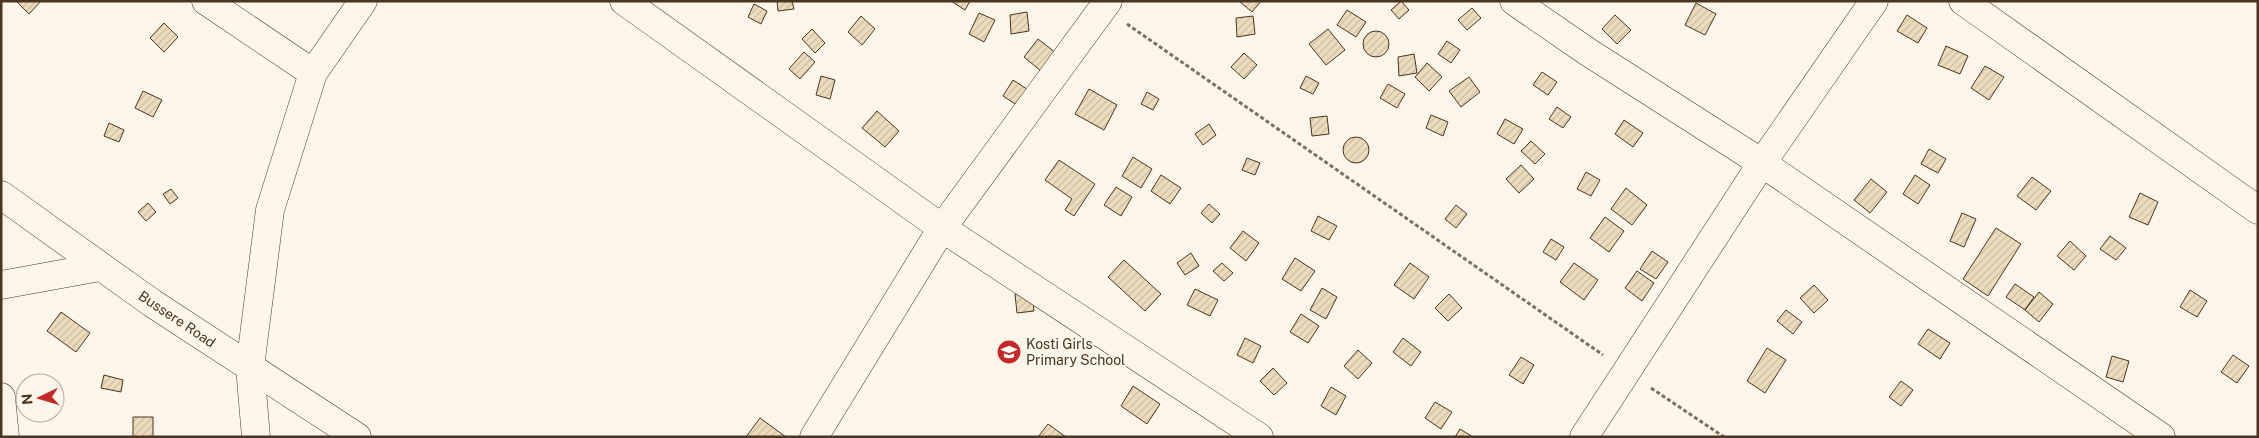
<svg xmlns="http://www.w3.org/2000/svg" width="2259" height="438" font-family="'Public Sans',sans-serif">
<defs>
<pattern id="building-hatch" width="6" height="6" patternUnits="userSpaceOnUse" patternTransform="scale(1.25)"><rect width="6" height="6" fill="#ecdcbc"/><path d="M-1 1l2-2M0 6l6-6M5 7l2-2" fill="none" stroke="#ccbda1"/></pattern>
</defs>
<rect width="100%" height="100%" fill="#fbf6e9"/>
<path fill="url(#building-hatch)" stroke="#4a3520" d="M16 1H41L29 14Z
M777 1H792L794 9 778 11Z
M951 1H970L965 10Z
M1239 1H1261L1252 12Z
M1401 1 1409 10 1399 19 1391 10Z
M1696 3 1716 14 1705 35 1685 25Z
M754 4 767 11 761 24 748 17Z
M1472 8 1481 18 1467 30 1458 20Z
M1347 10 1366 22 1356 37 1337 25Z
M1027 12 1029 31 1011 34 1010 15Z
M979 13 995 20 984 42 969 34Z
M1615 15 1631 30 1617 44 1602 29Z
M1907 15 1927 28 1918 43 1897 31Z
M861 16 875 29 862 45 848 32Z
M1253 16 1255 34 1237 37 1236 18Z
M164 23 178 37 164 52 150 38Z
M812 29 825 43 815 53 802 39Z
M1328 29 1345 50 1326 65 1309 44Z
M1363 44a13 13 0 1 1 26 0a13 13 0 1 1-26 0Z
M1038 39 1056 53 1041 71 1024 57Z
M1447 41 1460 50 1451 63 1438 54Z
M1946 46 1968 56 1960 74 1938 65Z
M804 52 815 62 800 79 789 69Z
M1244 53 1257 65 1244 79 1231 67Z
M1414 54 1417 73 1399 76 1398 57Z
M1427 63 1442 77 1429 91 1415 77Z
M1985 66 2004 77 1989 100 1971 88Z
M1542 72 1557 82 1548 95 1533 85Z
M821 76 835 80 830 99 816 95Z
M1306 76 1319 83 1313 94 1300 88Z
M1469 77 1480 92 1461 107 1449 91Z
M1013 80 1033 93 1023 109 1003 96Z
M1388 84 1405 94 1397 108 1380 98Z
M1089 89 1117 105 1104 130 1075 114Z
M143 91 162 100 153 117 135 108Z
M1147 92 1159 99 1153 110 1141 104Z
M1557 107 1571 117 1563 128 1549 119Z
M877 111 899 131 885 147 862 128Z
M1431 115 1448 122 1443 136 1426 128Z
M1327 116 1329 134 1312 136 1310 118Z
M1505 119 1523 129 1514 144 1497 134Z
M1624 120 1643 133 1633 147 1615 134Z
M109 123 124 130 119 142 104 136Z
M1209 124 1216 135 1203 145 1195 134Z
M1343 150a13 13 0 1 1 26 0a13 13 0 1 1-26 0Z
M1531 141 1545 154 1535 164 1521 151Z
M1929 149 1946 159 1938 173 1921 164Z
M1133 157 1152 169 1141 188 1122 176Z
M1247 158 1260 163 1255 175 1242 170Z
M1059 160 1095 184 1074 216 1065 210 1072 199 1045 180Z
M1521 165 1534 179 1519 193 1506 179Z
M1586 172 1600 180 1591 196 1577 189Z
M1161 175 1181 188 1170 204 1151 191Z
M1915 175 1930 185 1918 204 1903 194Z
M2032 177 2051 191 2036 210 2017 196Z
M1871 179 1887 192 1870 213 1854 200Z
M1116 187 1132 197 1121 216 1104 205Z
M1626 188 1647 205 1632 225 1611 209Z
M171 189 178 198 170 204 163 194Z
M2140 193 2158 202 2148 225 2129 217Z
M148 203 156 212 146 221 138 212Z
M1209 204 1220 214 1212 223 1201 213Z
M1456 205 1467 214 1456 228 1445 219Z
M1962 213 1976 219 1964 247 1950 241Z
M1318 216 1337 226 1329 240 1311 231Z
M1605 217 1624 231 1609 252 1590 238Z
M1996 228 2021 244 1988 296 1963 279Z
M1243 231 1259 243 1246 261 1230 248Z
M2110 236 2126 248 2116 260 2100 249Z
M1551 239 1564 247 1556 260 1543 252Z
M2070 241 2086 256 2074 270 2057 256Z
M1652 251 1668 262 1656 279 1640 269Z
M1191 253 1199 266 1185 275 1177 263Z
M1295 258 1315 271 1301 291 1282 279Z
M1124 260 1161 294 1145 311 1108 277Z
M1222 263 1233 273 1224 281 1213 271Z
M1410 263 1429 277 1414 299 1394 285Z
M1574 263 1598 280 1584 300 1560 282Z
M1637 271 1654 283 1642 301 1625 288Z
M2015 284 2034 297 2025 310 2006 297Z
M1814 285 1828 300 1814 313 1800 298Z
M1322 288 1337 297 1326 319 1310 310Z
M1195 289 1218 300 1210 316 1187 305Z
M2190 290 2207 301 2197 317 2180 307Z
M1032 292 1034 311 1017 313 1015 294Z
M2039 292 2053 304 2039 322 2025 310Z
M1449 294 1462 308 1448 321 1435 308Z
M1786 310 1802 322 1793 334 1777 321Z
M61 312 90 333 76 352 47 331Z
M1301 314 1319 326 1308 343 1290 332Z
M1928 329 1950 343 1940 359 1918 344Z
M1245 338 1261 346 1253 363 1237 355Z
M1403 338 1421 352 1411 366 1393 352Z
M1767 348 1786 360 1765 393 1747 381Z
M1358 350 1372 363 1358 379 1344 366Z
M2233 355 2249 366 2237 383 2221 372Z
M2112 356 2129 361 2123 382 2106 377Z
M1521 357 1534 365 1523 384 1509 375Z
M1273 368 1287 383 1274 395 1260 381Z
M104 375 123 380 121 392 101 388Z
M46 378 47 383H25V398L22 383Z
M1901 381 1913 390 1901 406 1889 397Z
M1133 386 1160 404 1147 424 1121 406Z
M1331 387 1346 396 1336 415 1321 406Z
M1435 402 1452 412 1441 429 1425 418Z
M133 417H153V437H133Z
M760 418 786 437H746Z
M1048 424 1066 437H1038Z
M1460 429 1473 437H1455Z"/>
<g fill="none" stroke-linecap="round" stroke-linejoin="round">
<defs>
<path id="minor" d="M206 1 313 73
M624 1 942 228 1259 437
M1514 1 1588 52 1762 163 2161 437
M1963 1 2258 210
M1 285 100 267
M1 397 5 437
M256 437 250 367 270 210 313 73 363 1
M814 437 942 228 1108 1
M1584 437 1762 163 1874 1"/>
<path id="major" d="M1 195 152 303 357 437"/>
</defs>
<use href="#minor" stroke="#4a3520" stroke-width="29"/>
<use href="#major" stroke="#4a3520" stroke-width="29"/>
<path stroke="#7f6f5c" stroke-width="3" stroke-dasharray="4 2.5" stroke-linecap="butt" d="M1127 24 1603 355
M1651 388 1724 437"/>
<use href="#minor" stroke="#fbf6e9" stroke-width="28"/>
<use href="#major" stroke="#fbf6e9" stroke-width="28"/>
</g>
<defs>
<symbol id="school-disc" viewBox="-11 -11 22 22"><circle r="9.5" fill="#c62828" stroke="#fbf6e9"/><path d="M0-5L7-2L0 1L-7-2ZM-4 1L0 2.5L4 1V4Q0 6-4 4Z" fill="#fff"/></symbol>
</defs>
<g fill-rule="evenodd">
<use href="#school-disc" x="995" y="338" width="28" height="28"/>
</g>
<g text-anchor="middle" stroke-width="4" stroke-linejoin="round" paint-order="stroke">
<g font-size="14" fill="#4a3520" stroke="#fbf6e9">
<text transform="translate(177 319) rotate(34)" y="5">Bussere Road</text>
</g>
<g font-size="14" fill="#4a3520" stroke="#fbf6e9" text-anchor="start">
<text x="1026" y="349">Kosti Girls<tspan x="1026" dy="16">Primary School</tspan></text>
</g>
</g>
<rect width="2259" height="438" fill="none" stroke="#4a3520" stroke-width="5"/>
<g transform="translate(40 398) rotate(265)"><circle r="24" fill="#fbf6e9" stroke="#b4a999"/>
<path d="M0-4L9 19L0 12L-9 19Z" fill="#c62828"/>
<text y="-8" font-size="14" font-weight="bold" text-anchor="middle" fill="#4a3520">N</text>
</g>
</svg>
